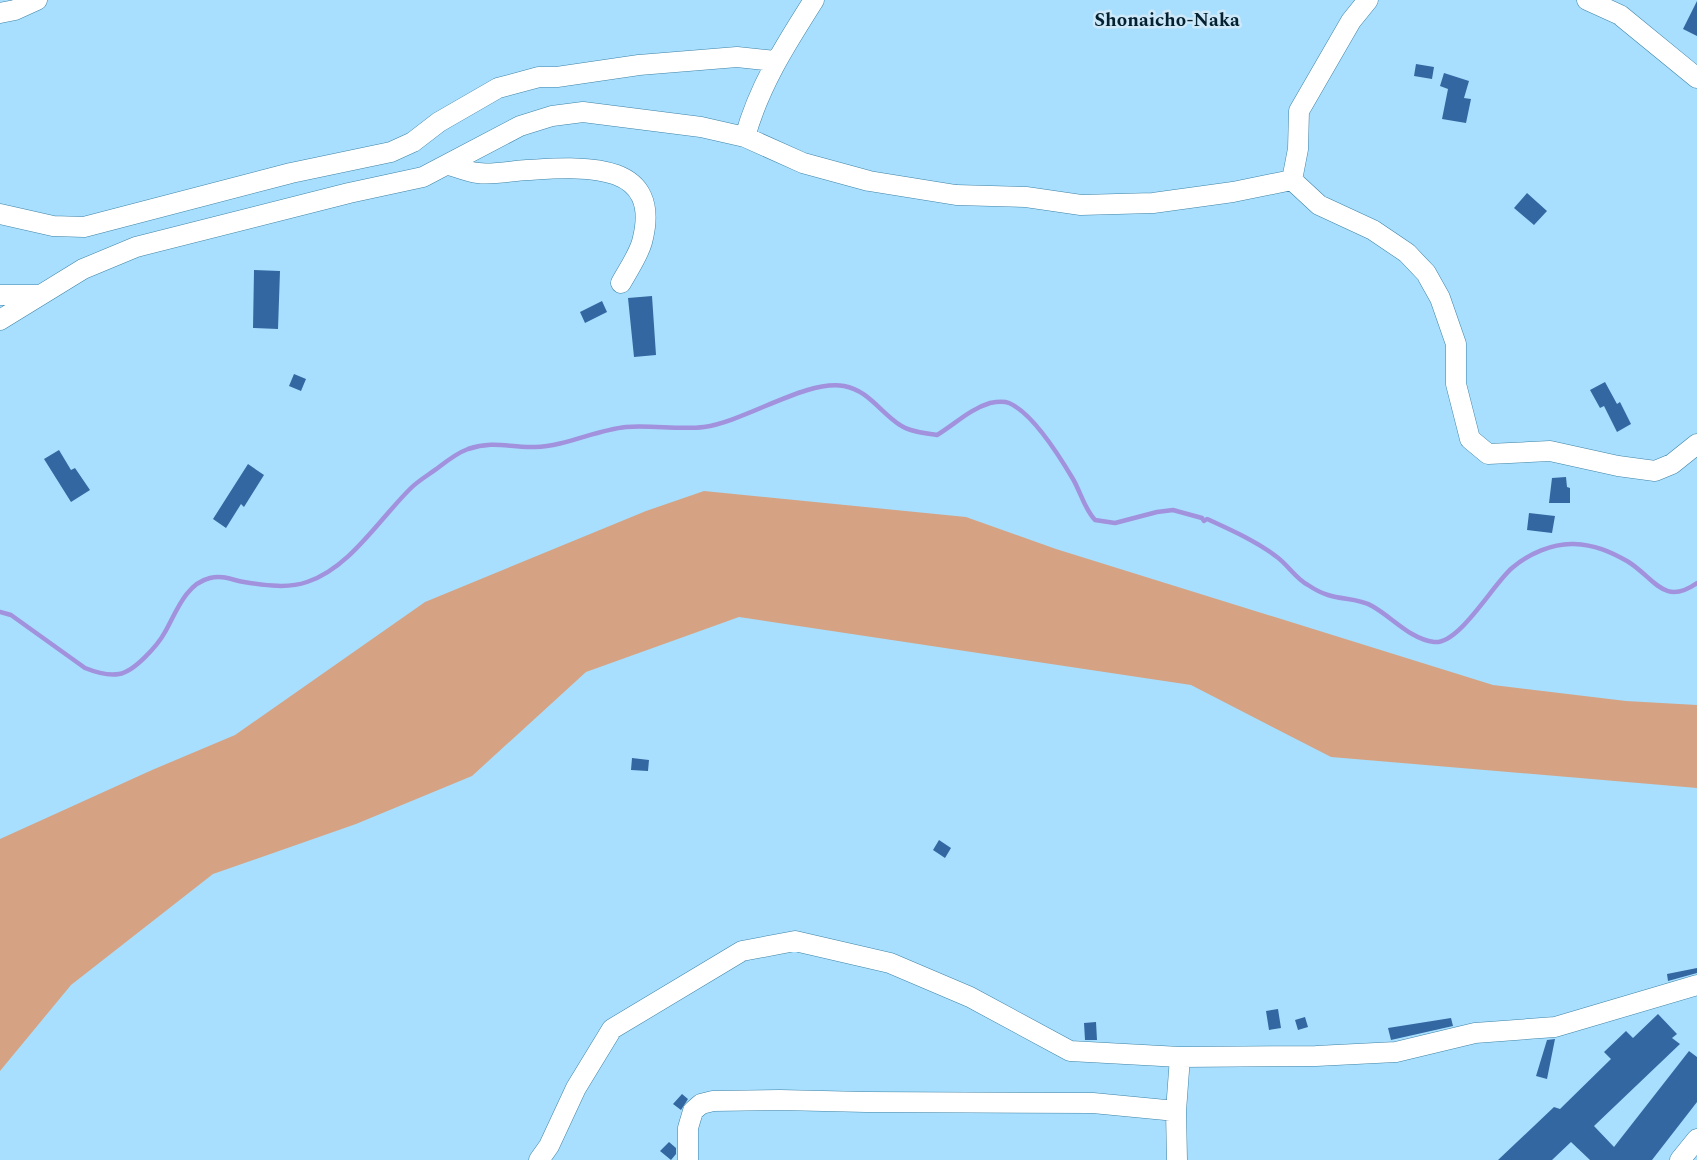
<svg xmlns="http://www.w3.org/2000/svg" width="1697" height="1160" font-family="Spectral,serif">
<rect width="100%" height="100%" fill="#a8dffe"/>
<path fill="#d5a384" d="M704 491 966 517 1056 549 1493 685 1626 701 1697 705V788L1331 757 1191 685 739 617 586 672 472 776 356 824 213 874 71 985 0 1071V839L152 770 235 735 425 602 646 511Z"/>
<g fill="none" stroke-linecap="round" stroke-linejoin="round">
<path stroke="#a291dd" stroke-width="4.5" d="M0 612 11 615 85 668C95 672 108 676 119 674 134 672 158 645 165 632 176 613 185 584 210 578 223 575 232 580 244 582 264 585 287 589 307 582 350 568 380 518 411 488 419 480 430 474 439 467 448 460 457 453 468 449 495 440 509 448 535 447 566 446 596 430 626 427 652 425 680 430 704 427 746 421 807 379 844 386 868 390 881 413 900 425 910 432 925 433 937 435 955 424 970 409 990 403 995 402 1004 401 1009 403 1033 413 1060 457 1073 479 1081 493 1084 508 1095 520L1115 523 1157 512 1173 510 1202 518 1204 521 1207 519C1231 530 1256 541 1277 557 1288 565 1296 579 1308 585 1314 589 1321 593 1328 595 1343 600 1358 598 1372 606 1392 617 1410 639 1434 642 1459 645 1493 584 1512 568 1528 554 1553 543 1574 544 1595 545 1609 551 1627 561 1654 577 1663 607 1697 583"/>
</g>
<path fill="#3367a2" d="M1697 1V36L1683 29Z
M1416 64 1434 67 1432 79 1414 76Z
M1444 73 1469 81 1464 98 1471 99 1466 123 1442 119 1448 89 1440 86Z
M1527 193 1547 211 1534 225 1514 208Z
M254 270 280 271 278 329 253 328Z
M652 296 656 355 634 357 628 298Z
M602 301 607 312 585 323 580 312Z
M294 374 306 379 301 391 289 386Z
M1605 382 1617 404 1620 402 1631 424 1617 432 1604 406 1600 408 1590 390Z
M59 450 71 470 75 468 90 490 71 502 44 459Z
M248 464 264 475 244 507 241 504 226 528 213 519Z
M1566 477 1567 487 1570 488V503H1549L1552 478Z
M1529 513 1555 516 1552 533 1527 530Z
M632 758 649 760 648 771 631 770Z
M939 840 951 848 945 858 933 850Z
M1697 968V973L1668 981 1667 974Z
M1278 1009 1281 1028 1269 1030 1266 1011Z
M1658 1014 1677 1034 1672 1038 1680 1044 1594 1126 1614 1147 1689 1051 1697 1057V1102L1652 1160H1590L1571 1142 1552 1160H1498L1554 1107 1560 1109 1611 1059 1604 1052 1626 1031 1633 1038Z
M1305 1017 1308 1027 1298 1030 1295 1020Z
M1451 1018 1453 1026 1391 1040 1388 1028Z
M1096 1022 1097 1040H1085L1084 1023Z
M1555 1039 1547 1079 1536 1076 1547 1040Z
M682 1094 688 1099 681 1110 673 1104Z
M669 1142 676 1148V1154L671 1160 660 1151Z"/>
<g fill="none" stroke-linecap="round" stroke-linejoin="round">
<defs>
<path id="minor" d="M1587 0 1620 15 1697 78
M0 13 15 10 37 0
M745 137C759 86 786 44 814 0
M448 165C458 167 468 172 478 173 493 175 511 171 527 170 581 167 664 159 642 242 638 256 628 270 621 283
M1292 180 1319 205 1373 230 1407 253 1426 273 1440 298 1456 344V384L1470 439 1488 454 1550 451 1618 466 1655 471 1672 464 1697 444
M1292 180 1298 149 1299 111 1351 21 1368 0
M0 214 53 226 84 227 291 173 391 152 413 142 439 122 498 88 539 77H557L639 65 737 57 775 61
M0 295H38
M0 320 83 269 136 247 349 193 423 177 520 126 552 116 583 112 701 127 745 137 803 163 869 181 956 195 1026 197 1081 205 1153 203 1233 192 1292 180
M539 1160 549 1146 576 1088 612 1029 742 951 795 941 890 963 970 997 1070 1051 1180 1057 1316 1056 1396 1052 1475 1033 1555 1027 1697 985
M688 1160V1128L693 1111 701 1104 713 1101 780 1100 866 1102 1093 1103 1176 1111
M1177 1160 1176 1111 1180 1057
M1680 1160 1697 1139"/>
</defs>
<use href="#minor" stroke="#3d83a7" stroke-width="21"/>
<use href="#minor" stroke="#fff" stroke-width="20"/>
</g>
<g text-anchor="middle" stroke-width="5" stroke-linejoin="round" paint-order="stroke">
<g font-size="19" font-weight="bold" fill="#032130" stroke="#cde8f8">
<text x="1167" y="26">Shonaicho-Naka</text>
</g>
</g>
</svg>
